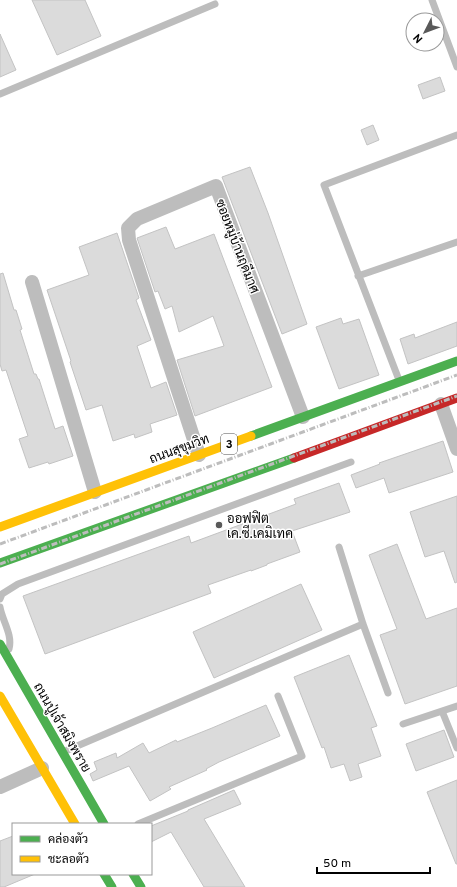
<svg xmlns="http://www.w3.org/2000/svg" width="457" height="887" font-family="Overpass,Sarabun,sans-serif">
<rect width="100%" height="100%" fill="#fff"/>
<path fill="#dbdbdb" stroke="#c3c3c3" d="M32 0H85L101 36 57 55Z
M0 34 16 70 0 77Z
M440 77 445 91 423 99 418 85Z
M373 125 379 140 367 145 361 130Z
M250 167 268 213 307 324 282 334 222 177Z
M166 227 175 249 214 234 272 387 195 416 177 360 224 346 213 316 179 332 172 306 165 309 158 291 155 292 137 238Z
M117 233 139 298 136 300 151 340 137 346 151 388 166 382 177 415 150 424 152 432 135 438 134 434 113 441 102 405 86 410 70 362 71 361 47 290 89 275 79 247Z
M3 273 14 310H16L22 329 20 330 34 374H36L38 379H39L55 429 63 426 73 456 49 464 48 462 29 468 19 439 28 436 6 370 2 371 0 364V274Z
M341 318 343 324 359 319 379 375 339 389 316 327Z
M457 322V346L408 364 400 339 414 334 415 338Z
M443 441 453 472 389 493 384 478 356 488 351 475 380 464 379 463Z
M339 483 350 512 292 531 300 552 267 564V565L251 571V570L208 585 211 593 45 654 23 596 189 536 191 543 218 533 296 504 294 499Z
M457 496V582L455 583 444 551 425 557 410 512Z
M397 544 426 619 457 608V686L405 704 380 635 397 629 369 555Z
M301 584 322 630 214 678 193 632Z
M349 655 377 726 371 728 381 756 358 764 362 777 350 781 344 764 331 768 324 747 322 748 294 677Z
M266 705 280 736 219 762 206 769 207 770 169 787 171 789 150 801 129 766 93 781 90 774 97 770 94 762 116 753 117 758 143 743 149 753 176 740 177 742 212 728Z
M444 730 454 757 416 771 406 744Z
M457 780V864H456L427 792Z
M234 790 241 804 204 819 245 887H204L171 832 151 842V826L188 811V810Z
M13 836V874H35L4 887H0V841Z"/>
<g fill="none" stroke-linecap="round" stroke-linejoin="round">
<path stroke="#bdbdbd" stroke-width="7" d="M432 0 457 67
M0 94 215 4
M358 276 457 242
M399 380 324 185 457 135
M339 547 363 624 388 693
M0 599 2 594 18 584 351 462
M0 607C2 620 13 635 9 649
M442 711 457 748
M403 724 457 706
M63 752 363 624
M138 824 302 756 278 696"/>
<path stroke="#bdbdbd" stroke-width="14" d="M32 282 95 492
M441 404 457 449
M199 455 129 240 128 228 137 219 216 186 303 417
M0 787 42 768"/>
<path stroke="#4caf50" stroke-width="9" d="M251 436 457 361
M0 563 294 458
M0 644 104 824
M104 874 112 887
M133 874 141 887"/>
<path stroke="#ffc107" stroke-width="9" d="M0 527 251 436
M0 696 75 824"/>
<path stroke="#c62828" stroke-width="9" d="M294 458 457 398"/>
<path stroke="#bdbdbd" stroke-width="3" stroke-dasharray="6 2 1 2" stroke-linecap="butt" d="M0 544 457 375
M0 564 457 396"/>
</g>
<circle fill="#595959" stroke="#fff" stroke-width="1.5" cx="219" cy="525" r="4"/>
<g text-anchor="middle" stroke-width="3" stroke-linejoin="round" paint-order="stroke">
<rect fill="#fff" stroke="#4c4c4c" stroke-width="1" x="221" y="434" width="16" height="20" rx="3"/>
<g font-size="12" font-weight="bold" fill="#000">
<text x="229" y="448">3</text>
</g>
<g font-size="13" fill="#000" stroke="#fff">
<text transform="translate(238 246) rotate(69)" y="5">ซอยหมู่บ้านฤดีมาศ</text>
<text transform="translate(179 448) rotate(-20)" y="5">ถนนสุขุมวิท</text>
<text transform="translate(63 727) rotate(60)" y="5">ถนนปู่เจ้าสมิงพราย</text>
</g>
<g font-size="13" fill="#000" stroke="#fff" text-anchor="start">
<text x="227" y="523">ออฟฟิต<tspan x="227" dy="15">เค.ซี.เคมิเทค</tspan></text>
</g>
</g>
<rect x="12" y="823" width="140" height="52" fill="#ffffff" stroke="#999999"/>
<rect x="20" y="836" width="20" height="6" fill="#4caf50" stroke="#999999"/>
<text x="48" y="843" font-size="12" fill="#000000">คล่องตัว</text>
<rect x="20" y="856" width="20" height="6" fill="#ffc107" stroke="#999999"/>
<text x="48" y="863" font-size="12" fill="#000000">ชะลอตัว</text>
<g transform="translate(425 32) rotate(228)"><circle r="19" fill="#ffffff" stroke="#999999"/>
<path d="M0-3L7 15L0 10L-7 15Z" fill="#595959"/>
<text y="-6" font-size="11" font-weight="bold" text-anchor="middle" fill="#000000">N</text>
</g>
<path d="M317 867v6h113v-6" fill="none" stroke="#000000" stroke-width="2"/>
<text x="323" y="867" font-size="12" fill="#000000" stroke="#ffffff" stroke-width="3" paint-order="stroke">50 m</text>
</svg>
